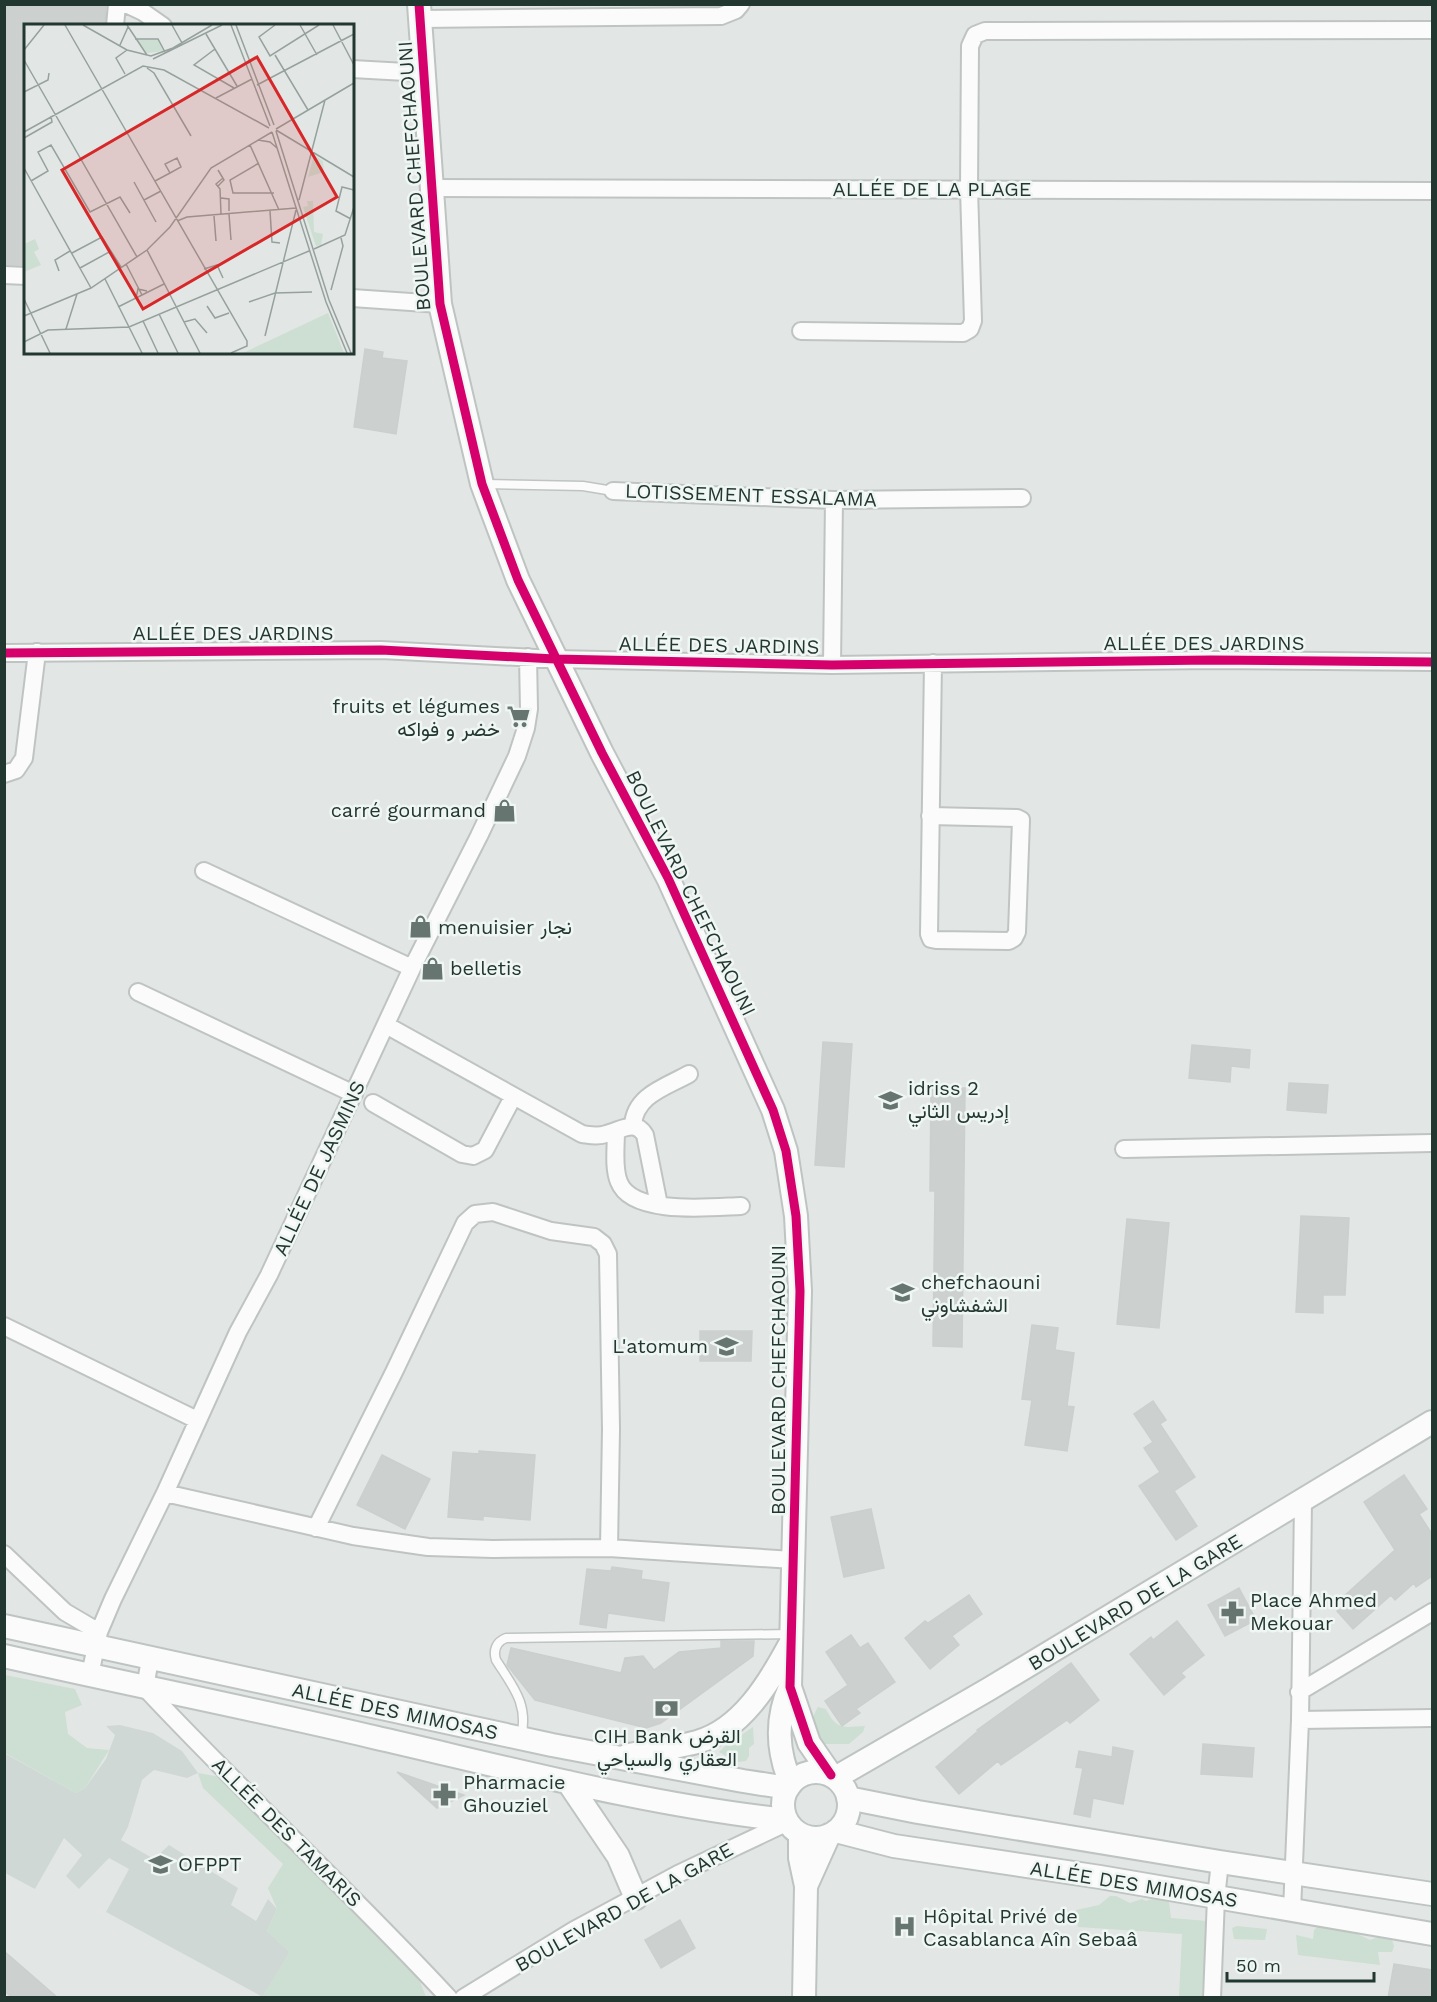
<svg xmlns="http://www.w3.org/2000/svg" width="1437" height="2002" font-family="'Work Sans',Vazirmatn,sans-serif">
<rect width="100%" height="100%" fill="#e2e7e5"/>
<path fill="#d0d8d5" d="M120 1725 153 1733 182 1751 198 1773 187 1778 154 1770 142 1780 128 1827 121 1840 154 1859 169 1845 238 1888 231 1905 256 1921 268 1899 277 1909 267 1931 290 1952 263 1997 106 1912 129 1869 109 1858 79 1889 66 1876 82 1855 64 1838 35 1889 5 1873 4 1753 76 1793 85 1788 106 1759 115 1735 106 1726Z"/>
<path fill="#cdded2" d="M5 1675 75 1689 82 1705 65 1712 68 1734 87 1748 109 1750 85 1788 76 1793 5 1753Z
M818 1707 826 1709C837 1731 844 1727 865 1726L863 1732 849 1744H819C813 1729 809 1721 818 1707Z
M753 1727 754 1744 749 1748V1756L746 1761 737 1762 719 1752 724 1747Z
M198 1773 232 1779 419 1979 426 1997H262L290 1952 267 1931 277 1909 268 1888 283 1864 203 1788Z
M1110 1896H1116L1130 1903 1142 1899 1146 1901 1157 1897 1169 1902 1171 1918 1207 1921 1202 1997H1179L1182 1934 1078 1927 1076 1910 1099 1905Z
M1323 1922 1341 1926 1370 1940 1386 1934 1391 1937 1394 1946 1392 1952H1378L1380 1965 1298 1955 1296 1935 1313 1939 1314 1930Z
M1237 1926 1267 1929 1265 1940 1234 1939 1232 1928Z"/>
<path fill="#ccd0cf" stroke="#cbcfce" stroke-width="1.5" d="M4 4H106L105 26H26V265H4Z
M365 349 383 352 382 358 407 361 396 434 354 427Z
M823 1042 852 1044 844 1167 815 1165Z
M1192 1045 1250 1050 1249 1068 1231 1066 1230 1082 1189 1078Z
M1289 1083 1328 1085 1326 1113 1287 1110Z
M931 1088H965L962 1347 933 1346 935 1191H930Z
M1301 1216 1349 1218 1345 1295H1323V1313L1296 1312Z
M1127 1219 1169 1223 1159 1328 1117 1324Z
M1032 1325 1058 1328 1055 1350 1074 1353 1067 1406 1074 1407 1067 1451 1025 1445 1032 1400 1022 1399Z
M700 1331H752L751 1361H700Z
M1153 1401 1166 1420 1160 1424 1195 1477 1174 1491 1197 1526 1176 1540 1139 1486 1160 1472 1144 1448 1153 1442 1134 1414Z
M479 1451 535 1455 530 1520 483 1516V1520L448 1517 453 1452 479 1454Z
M382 1455 430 1479 405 1529 357 1505Z
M1404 1475 1427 1509 1419 1514 1432 1534V1576L1416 1587 1414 1583 1395 1600 1391 1595 1353 1629 1337 1611 1347 1602 1342 1598 1395 1550 1364 1502Z
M871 1509 884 1568 844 1577 831 1517Z
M612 1567 642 1571 641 1579 669 1583 664 1621 608 1613 606 1628 580 1624 587 1569 611 1571Z
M1239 1588 1256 1620 1225 1636 1208 1605Z
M969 1595 982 1614 952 1636 959 1645 930 1669 905 1638 925 1621 928 1623Z
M1177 1621 1204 1655 1181 1673 1185 1677 1164 1695 1130 1654 1151 1637 1153 1640Z
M851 1635 860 1648 868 1643 895 1682 856 1709 860 1713 842 1726 825 1701 848 1685 826 1652Z
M721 1641H754L753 1656 661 1723 646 1728 535 1700 507 1665 511 1648 621 1673 625 1658 643 1656 654 1670 679 1652 721 1648Z
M1071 1663 1099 1700 1070 1723 1067 1720 1001 1765 998 1761 959 1794 936 1767 978 1731 977 1730Z
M1203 1744 1254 1748 1252 1777 1201 1774Z
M1113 1747 1133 1751 1123 1804 1093 1798 1090 1817 1074 1814 1083 1768 1076 1767 1079 1751 1112 1757Z
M397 1772 464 1795 437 1808Z
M680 1920 695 1948 661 1968 645 1940Z
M4 1951 58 1998H13L4 1991Z
M1394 1964 1432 1970V1998H1388Z"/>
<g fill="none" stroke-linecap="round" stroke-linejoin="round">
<defs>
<path id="lane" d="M485 484 583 486 613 491
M521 1738C529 1704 513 1687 496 1660 493 1650 496 1642 506 1638L790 1634"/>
<path id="street" d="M126 4 143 12 163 26
M420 19 721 16 736 10 741 4
M115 26 117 4
M352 69 424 73
M432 188 1432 191
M4 275 26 276
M352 298 440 304
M801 331 963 333 970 329 973 321 969 189 970 46 975 35 985 31 1432 30
M613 491 834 500 1022 498
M4 653 381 650 555 659 832 665 1211 660 1432 662
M832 665 834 500
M4 774 16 770 24 758 37 652
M930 816 1017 818 1021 820 1017 932 1014 938 1009 941 936 940 931 939 929 934 933 663
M204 871 412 968
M138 992 354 1094
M386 1025 582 1134C590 1135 598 1137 606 1134 620 1131 635 1118 645 1135L659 1205
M373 1103 462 1154 473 1156 485 1150 513 1097
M633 1125C635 1095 666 1087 689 1074
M616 1131C616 1147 613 1168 619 1182 632 1216 712 1207 741 1206
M1124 1149 1432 1143
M4 1326 197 1420
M165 1493 353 1536 428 1547 493 1549 609 1548 793 1560
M316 1528 394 1372 465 1223 475 1214 493 1212 551 1231 594 1237 603 1244 608 1254 611 1429 609 1548
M4 1554 65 1612 99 1632
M150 1659 145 1688C244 1794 351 1892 449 1998
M90 1675 99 1632 113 1599 165 1493 238 1332 269 1275 412 968 479 836 517 756 526 728 529 709 528 657
M1299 1692 1432 1612
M1300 1720 1432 1718
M1292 1911 1300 1720 1303 1502
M463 1998 574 1930 678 1874 788 1822
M1212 1998 1216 1898 1220 1862"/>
<path id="secondary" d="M419 4 440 304 482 484 518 580 602 753 668 878 773 1110 786 1151 796 1216 800 1291 790 1687 809 1743 831 1775
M4 1626 552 1745 743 1781 788 1788
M4 1656C127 1684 250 1708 373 1737 509 1768 646 1805 786 1820
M790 1687C775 1720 777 1751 791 1784
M628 1755C651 1751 675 1748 697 1742 741 1730 769 1683 789 1646
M783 1805a33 33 0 1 1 66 0a33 33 0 1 1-66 0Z
M835 1778 989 1689 1432 1422
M568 1782 618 1856 636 1898
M848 1798 918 1812 1220 1862 1432 1894
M836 1831 894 1846 1100 1877 1432 1934
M800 1834V1858L806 1886 804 1998
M806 1886 829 1835"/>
</defs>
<use href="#lane" stroke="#bfc4c2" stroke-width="11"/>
<use href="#street" stroke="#bfc4c2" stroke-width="20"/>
<use href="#secondary" stroke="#bec4c2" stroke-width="26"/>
<use href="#lane" stroke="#fbfbfb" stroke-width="8"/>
<use href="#street" stroke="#fbfbfb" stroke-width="16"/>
<use href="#secondary" stroke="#fbfbfb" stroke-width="22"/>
<defs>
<path id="cycleway" d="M419 4 440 304 482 484 518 580 602 753 668 878 773 1110 786 1151 796 1216 800 1291 790 1687 809 1743 831 1775
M4 653 381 650 555 659 832 665 1211 660 1432 662"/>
</defs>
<use href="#cycleway" stroke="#eff6f3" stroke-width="13"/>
<use href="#cycleway" stroke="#d6006c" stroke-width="9"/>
</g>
<defs>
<symbol id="supermarket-bare" viewBox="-9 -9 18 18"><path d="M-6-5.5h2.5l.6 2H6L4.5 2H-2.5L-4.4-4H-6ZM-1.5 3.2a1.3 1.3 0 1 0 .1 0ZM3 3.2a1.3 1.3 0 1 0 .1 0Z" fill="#667570" stroke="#eff6f3" stroke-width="2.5" paint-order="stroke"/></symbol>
<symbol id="shop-bare" viewBox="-9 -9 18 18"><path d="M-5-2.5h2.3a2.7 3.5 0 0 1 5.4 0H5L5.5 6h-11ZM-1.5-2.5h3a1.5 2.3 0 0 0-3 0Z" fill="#667570" stroke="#eff6f3" stroke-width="2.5" paint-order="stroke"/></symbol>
<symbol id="school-bare" viewBox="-9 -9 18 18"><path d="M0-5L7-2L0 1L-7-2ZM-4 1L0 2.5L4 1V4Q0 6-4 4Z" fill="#667570" stroke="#eff6f3" stroke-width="2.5" paint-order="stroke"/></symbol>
<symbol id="pharmacy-bare" viewBox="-9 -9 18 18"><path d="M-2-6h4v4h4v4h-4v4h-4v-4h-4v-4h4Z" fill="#667570" stroke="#eff6f3" stroke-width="2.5" paint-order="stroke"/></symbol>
<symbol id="bank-bare" viewBox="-9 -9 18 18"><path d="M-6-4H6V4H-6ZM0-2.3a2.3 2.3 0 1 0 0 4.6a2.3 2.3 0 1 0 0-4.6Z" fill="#667570" stroke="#eff6f3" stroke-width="2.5" paint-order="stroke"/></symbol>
<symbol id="university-bare" viewBox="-9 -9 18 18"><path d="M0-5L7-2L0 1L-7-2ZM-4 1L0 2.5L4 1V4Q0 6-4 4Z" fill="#667570" stroke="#eff6f3" stroke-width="2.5" paint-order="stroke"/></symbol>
<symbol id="hospital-bare" viewBox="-9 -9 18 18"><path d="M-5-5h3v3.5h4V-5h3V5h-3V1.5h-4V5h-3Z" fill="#667570" stroke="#eff6f3" stroke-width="2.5" paint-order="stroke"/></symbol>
</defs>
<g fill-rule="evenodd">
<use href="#supermarket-bare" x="502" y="700" width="33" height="33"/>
<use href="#shop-bare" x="488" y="794" width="33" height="33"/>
<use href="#shop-bare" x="404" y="910" width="33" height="33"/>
<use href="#shop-bare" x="416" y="952" width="33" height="33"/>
<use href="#school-bare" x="874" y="1084" width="33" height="33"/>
<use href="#school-bare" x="886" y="1276" width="33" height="33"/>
<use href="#school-bare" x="710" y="1330" width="33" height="33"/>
<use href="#pharmacy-bare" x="1216" y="1596" width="33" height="33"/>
<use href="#bank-bare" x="650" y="1692" width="33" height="33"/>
<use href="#pharmacy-bare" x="428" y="1778" width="33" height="33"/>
<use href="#university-bare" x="144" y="1848" width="33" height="33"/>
<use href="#hospital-bare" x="888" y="1910" width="33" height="33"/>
</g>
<g text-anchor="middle" stroke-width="5" stroke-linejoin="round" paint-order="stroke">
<g font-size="20" fill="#233731" stroke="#eff6f3">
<text transform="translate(414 176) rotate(-94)" y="7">BOULEVARD CHEFCHAOUNI</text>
<text x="932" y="196">ALLÉE DE LA PLAGE</text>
<text transform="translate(751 495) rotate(2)" y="7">LOTISSEMENT ESSALAMA</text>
<text x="233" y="640">ALLÉE DES JARDINS</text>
<text x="1204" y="650">ALLÉE DES JARDINS</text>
<text transform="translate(719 645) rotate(1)" y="7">ALLÉE DES JARDINS</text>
<text transform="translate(691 893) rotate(64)" y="7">BOULEVARD CHEFCHAOUNI</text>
<text transform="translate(319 1168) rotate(-65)" y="7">ALLÉE DE JASMINS</text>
<text transform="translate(778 1380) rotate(-90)" y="7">BOULEVARD CHEFCHAOUNI</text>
<text transform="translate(1135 1602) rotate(-31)" y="7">BOULEVARD DE LA GARE</text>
<text transform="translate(395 1711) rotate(12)" y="7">ALLÉE DES MIMOSAS</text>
<text transform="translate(287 1832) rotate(45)" y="7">ALLÉE DES TAMARIS</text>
<text transform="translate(1134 1884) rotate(9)" y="7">ALLÉE DES MIMOSAS</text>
<text transform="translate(624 1907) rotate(-29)" y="7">BOULEVARD DE LA GARE</text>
</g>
<g font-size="20" fill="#233731" stroke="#eff6f3" text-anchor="start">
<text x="500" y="713" text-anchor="end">fruits et légumes<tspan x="500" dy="23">خضر و فواكه</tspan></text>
<text x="486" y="817" text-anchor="end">carré gourmand</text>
<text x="438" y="934">menuisier نجار</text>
<text x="450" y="975">belletis</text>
<text x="908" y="1095">idriss 2<tspan x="908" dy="23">إدريس الثاني</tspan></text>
<text x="921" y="1289">chefchaouni<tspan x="921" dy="23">الشفشاوني</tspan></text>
<text x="708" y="1353" text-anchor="end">L'atomum</text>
<text x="1250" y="1607">Place Ahmed<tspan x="1250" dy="23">Mekouar</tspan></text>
<text x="667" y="1743" text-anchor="middle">CIH Bank القرض<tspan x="667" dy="23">العقاري والسياحي</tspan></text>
<text x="463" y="1789">Pharmacie<tspan x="463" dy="23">Ghouziel</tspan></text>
<text x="178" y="1871">OFPPT</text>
<text x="923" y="1923">Hôpital Privé de<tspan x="923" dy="23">Casablanca Aîn Sebaâ</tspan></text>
</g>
</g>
<g transform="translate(24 24)">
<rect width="330" height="330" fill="#e2e7e5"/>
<path d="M113 16H134L140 27 123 29ZM290 131 299 137 300 148 284 153 280 167ZM283 177H289L290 208 299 210 297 221 292 222 279 183 284 182ZM11 215 15 225 10 228 17 241 0 248V220ZM304 289 320 329H219Z" fill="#cdded2"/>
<path fill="none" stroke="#96a19d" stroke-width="1.5" d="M41 1 223 317V322L207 329M59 1 103 26 127 32 149 24 188 1M103 1 123 31M148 1 158 19M207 1 246 102M212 1 250 101M251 1 235 13 246 32 295 1M276 1 293 31M309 1 330 41M182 10 213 62M111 15H134L141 28M96 21 104 3M191 25 170 41 210 64M0 26 20 1M251 31 284 86M129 35 198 1M0 36 113 233M123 44 130 49 167 112M101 50 92 34 103 26M233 61 330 10M0 68 24 56 25 49M192 74 228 55M252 105 330 59M252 106 330 153M252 107 305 276 327 329M0 108 119 42 140 46 245 104M248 108 302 278 323 329M0 114 28 98 27 92M234 116 246 118 253 124M226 121 255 186M235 139 206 156 209 169H250M0 144 67 264M7 157 24 147 14 128 27 121 66 188 96 173 106 189M131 157 146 149 157 143 153 134 141 140 146 149M110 158 132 198M194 162 200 156 194 146M197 174 205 175V187M120 176 137 167M275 176 301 76M246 187 248 218 256 219M197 190 196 165 192 160 199 154M205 190 207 216M190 192 192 217M327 195 312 187 318 163 330 166M153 197 163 193 272 184M290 225 321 211 330 183M123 226 176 329M48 229 78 213 97 243M102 240 118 271M56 244 87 227M180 245 193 241 199 254M35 247 31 236 46 227M81 255 118 329M307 266 319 222 317 214M112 274 114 265 123 267M0 275 26 329M225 278 251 269 288 268M183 282 191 294 205 289M94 283 140 260M135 290 154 329M0 292 67 264 123 226 146 203 187 144 248 108M119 297 134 329M160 298 171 295 183 309M42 305 53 270M241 312 272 186M0 318 24 306 105 303 285 227"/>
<path fill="#d62828" fill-opacity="0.15" stroke="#d62828" stroke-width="3" d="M233 33 313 173 119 285 38 146Z"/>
<rect width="330" height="330" fill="none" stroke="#233731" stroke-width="3"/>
</g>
<rect width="1437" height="2002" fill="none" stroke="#233731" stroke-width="12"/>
<path d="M1227 1972v9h147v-9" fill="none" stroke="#233731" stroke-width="3"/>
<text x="1236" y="1972" font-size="18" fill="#233731" stroke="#eff6f3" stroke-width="4.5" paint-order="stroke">50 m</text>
</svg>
